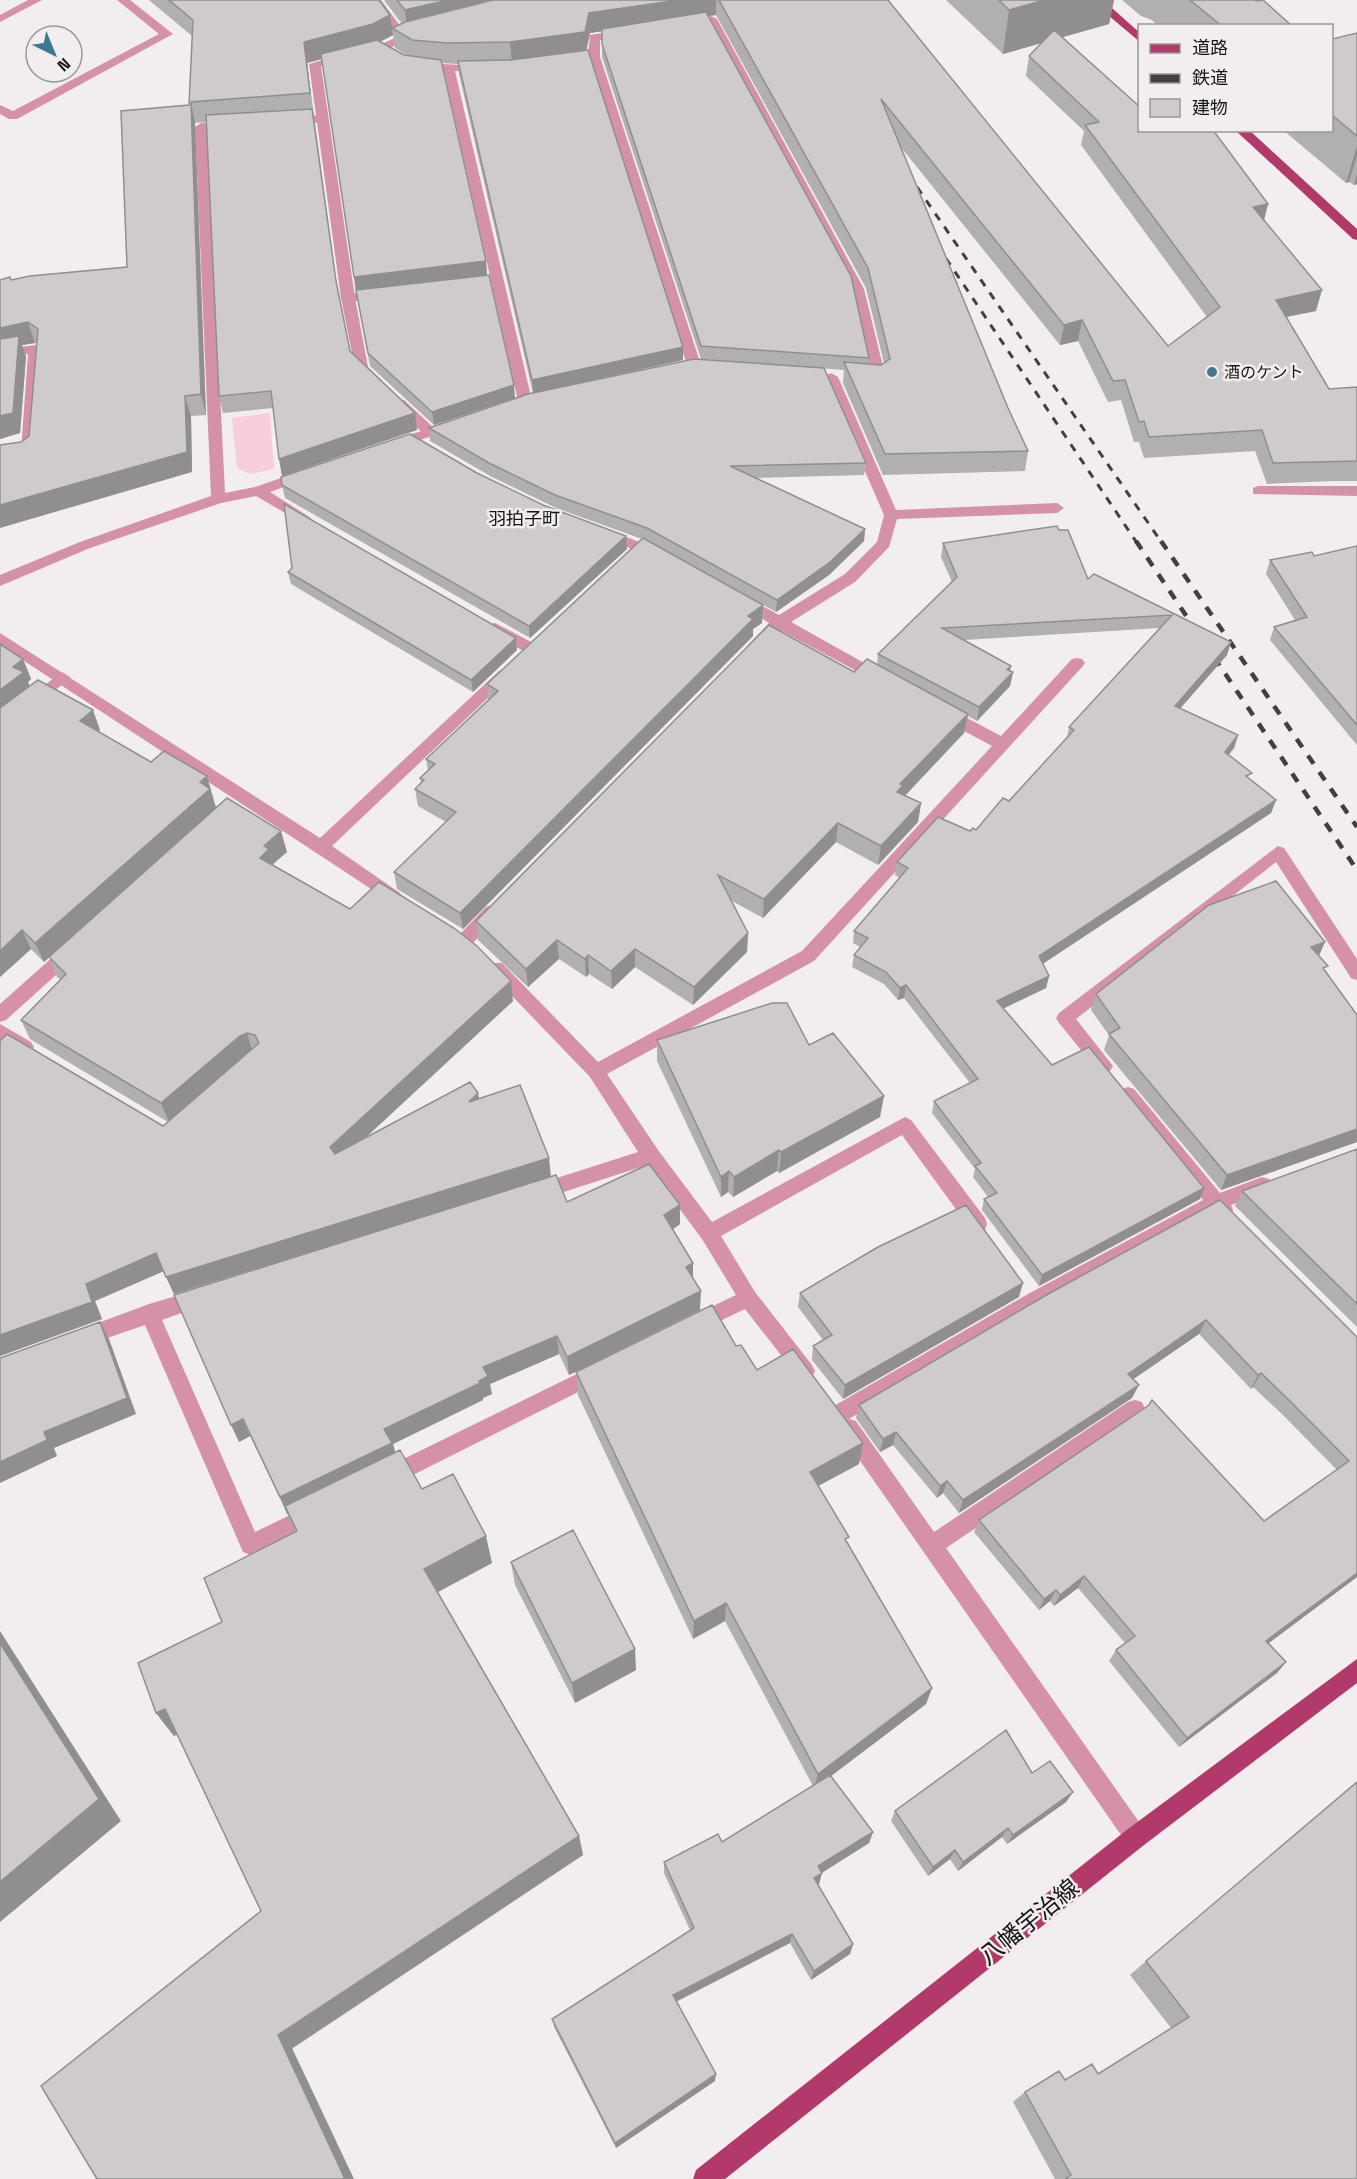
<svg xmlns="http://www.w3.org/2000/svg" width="1357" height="2179" font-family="'Space Grotesk','Noto Sans JP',sans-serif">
<rect width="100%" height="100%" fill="#f2edee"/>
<path fill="#f8ceda" d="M270 413 274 469 250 474 237 468 232 418Z"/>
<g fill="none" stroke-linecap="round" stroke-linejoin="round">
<path fill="#d592a7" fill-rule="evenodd" d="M346 53 352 56 350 58 321 66 355 298 368 367 381 380 374 384 369 383 355 368 341 298 309 64Z
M399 399 404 400 435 429V435H425L394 406 392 403Z
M62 672 70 677 67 681 0 733V719Z"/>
<path fill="#d592a7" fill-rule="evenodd" d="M28 0H42L0 22V15Z
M117 0H130L173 34 17 119H9L0 114V105L13 111 159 34Z
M369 0H381L406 34 415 31 421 34 419 36 385 50H377V46L397 37Z
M711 16 717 19 864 289 886 379 884 382 872 383 865 379 871 375 852 289 708 23 686 26 680 23Z
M626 29 632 32 630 34 600 40V57L701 365 699 368 679 372 672 368 674 365 686 362 590 61 566 64 560 61 588 54 590 35Z
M420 63 482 66 488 69 482 72 455 71 532 401 530 404H520L518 401 444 71 416 68 414 66Z
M322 115 326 116V122L290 125 284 121 290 117Z
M229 121 233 122V128L207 130 225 493 255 487 304 470 309 472V478L270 492 311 518 304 523 299 521 256 496 221 503 90 548 0 586V575L80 542 211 496 195 127 201 123Z
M381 290 386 291V297L348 302 341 298 348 294Z
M35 345 42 349 35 455 28 460 0 464V454L21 451 28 354 0 358V350Z
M831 373 838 377 896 510 1057 503 1064 508 1057 513 897 519 889 547 855 582 791 622 884 674 887 678 884 682 879 683 780 630 761 649H751L748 645 769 623 734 601 741 596 746 597 779 615 845 574 877 542 884 515 824 377Z
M452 421 459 425 457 428 392 449 385 445 387 442Z
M1258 486H1357V496L1253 494V488Z
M604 528 662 551 664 554 657 559 599 536 597 533 599 530Z
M495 623 537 645 540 649 537 653H527L490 632 487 628 490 624Z
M0 633 320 838 499 671 504 670 512 675 332 846 400 893 402 898 400 903 394 904 0 645Z
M1077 658 1082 659 1085 663 1082 667 814 961 607 1074 658 1150 712 1222 905 1117 911 1120 985 1218 987 1224 985 1230 978 1232 971 1230 902 1135 721 1236 755 1292 812 1365 815 1371 812 1377 805 1380 798 1377 745 1309 697 1332 690 1329 687 1323 690 1317 736 1295 702 1239 647 1165 539 1200 532 1198 530 1192 532 1186 638 1152 590 1077 490 973 487 968 490 963H502L598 1062 802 951 992 746 940 718 938 714 940 710H952L1001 736 1072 659Z
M1278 846 1284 848 1357 959V980L1351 978 1276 862 1076 1019 1113 1066 1110 1071 1104 1073 1098 1071 1059 1023 1056 1018 1059 1013Z
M492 905 498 907 500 912 498 917 470 946H458L455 941 458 936 486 907Z
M70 945 76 947 79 952 76 957 6 1020 0 1022V1004L64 947Z
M0 1024 31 1042 34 1047 31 1052C20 1056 10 1046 0 1040Z
M1128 1087 1134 1089 1220 1193 1262 1177 1269 1179 1271 1185 1269 1191 1231 1205 1233 1210 1231 1216 1224 1218 1214 1212 1042 1306 849 1419 856 1421 934 1532 1128 1402 1135 1400 1142 1402 1145 1409 1142 1416 946 1548 1144 1829 1147 1837 1144 1845 1136 1848 1128 1845 842 1435 839 1428 841 1422 832 1421 829 1414 832 1407 1028 1294 1203 1200 1122 1099 1119 1094 1122 1089Z
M200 1289 207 1292 210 1298 207 1304 162 1320 255 1532 315 1503 322 1506 325 1513 322 1520 250 1555 243 1552 145 1325 81 1347 74 1344 71 1338 74 1332 149 1304Z
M597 1364 604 1367 607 1373 604 1379 395 1484 388 1487 381 1484 378 1477 381 1470Z"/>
<path fill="#b23a6b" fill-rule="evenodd" d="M1090 0H1103L1140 33V42Z
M1235 130H1249L1357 229V240L1353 239Z
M1357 1659V1683L1144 1845 725 2179H693L696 2170 1128 1829Z"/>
<path stroke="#414040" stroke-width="3" stroke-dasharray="8 8" stroke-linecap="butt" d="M908 174 1162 543
M937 245 1137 543"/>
<path stroke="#414040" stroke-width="4.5" stroke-dasharray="10 10" stroke-linecap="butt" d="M1136 541 1357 870
M1161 541 1357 827"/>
</g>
<path fill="#b2afaf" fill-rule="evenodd" d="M149 0H379L390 15 393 35 380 42 404 55 408 56 395 48 392 28 402 24 384 0H888L1168 346 1207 317 1081 145 1084 131 1026 76 1029 56 1041 43 1003 54 946 0H1114L1109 24 1063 37 1264 219 1316 311 1286 317 1329 389 1357 387V481H1331L1267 484 1255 451 1144 458 1139 442H1134L1121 400 1108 402 1078 341 1060 345 900 146 1008 408 1028 451 1025 471 883 475 843 383 844 370 701 359 602 57V31L590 33 586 50 683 347V360L533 393 459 74 458 64 441 63 486 261 487 275 515 398 434 425 370 366 356 291 322 59 307 63 337 288 350 351 415 413 417 430 282 476 273 408 223 413 219 396 206 122 195 123 206 415 191 416 192 472 21 442 29 436 37 344 35 343 22 345 26 357 20 433 0 439V280H11L127 267 189 105 192 36ZM716 15 866 288 884 363 881 365 869 364V358L708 16Z
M1122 0H1255L1292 26H1158L1152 20 1141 16Z
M1357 33V184L1354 185 1349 182 1346 183 1283 130H1332V39Z
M429 428 866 463 864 475 756 478 865 529 864 541 829 575 776 612 707 574 763 605 762 623 753 629V636L463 929 397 889 394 872 446 822 418 806 415 789 421 783 420 778 428 770 426 759 488 700 487 684 642 539 556 508 490 476 430 441Z
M477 473 543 505 626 536 627 549 530 638 285 498 282 485Z
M1059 530 1088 579 1094 574 1231 642 1227 655 1180 708 1238 735 1234 748 1228 755 1250 779 1276 800 1271 813 1043 964 1049 976 1046 988 1003 1008 1052 1065 1204 1188 1200 1199 1039 1286 982 1210 984 1199 988 1197 973 1177 975 1169 932 1113 934 1101 970 1083 904 998 898 1000 884 984 852 967 854 955 860 947 853 943 854 931 900 878 895 875 897 862 976 830 1009 801 1067 738 1069 727 1160 628 964 640 1013 672 1010 686 977 721 968 716 964 733 905 795 921 803 918 822 878 865 836 842 763 918 732 901 748 933 747 952 693 1005 635 967 612 989 589 974 586 977 559 959 528 987 478 940 476 921 854 672 877 665 878 654 952 582 941 557 943 543Z
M1357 546V745L1270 640 1274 627 1295 620 1266 574 1270 560 1314 556Z
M288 572 516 638 517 650 473 692 291 584Z
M23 659 31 679 28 682 29 687 100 730 98 732 151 762 213 795 212 796 216 807 287 852 273 864 274 866 513 1001 365 1138 478 1093 479 1099 551 1177 174 1294 164 1271 95 1301 102 1319 0 1356V1041L163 1126 168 1122 30 1039 21 1020 61 980 57 977 49 957 44 962 31 949 0 977Z
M1319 956 1325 972 1357 1015V1142L1221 1190 1104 1050 1109 1035 1091 1010 1096 994Z
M657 1040 809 1045 880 1117 779 1173 777 1171 733 1197 728 1192 721 1197 657 1061Z
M1357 1149V1327L1235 1206 1242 1191Z
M567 1202 680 1205V1224L673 1229 693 1263V1278L700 1310 569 1375 559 1354 490 1384 492 1394 483 1398V1400L393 1444 395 1452 422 1489 492 1563 438 1592 579 1836 583 1855 97 2179 261 1911 177 1734 174 1736 156 1713 222 1622 296 1532 250 1436 239 1442Z
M800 1293 1019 1297 843 1399 812 1360 813 1346 823 1340 798 1307Z
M1048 1294 1357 1337V1577L1269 1643 1286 1662 1277 1673 1179 1747 1109 1661 1116 1650 1125 1643 1078 1588 1054 1606 1050 1601 1039 1610 974 1532 979 1520 1264 1521 1337 1470 1283 1415 1253 1387 1251 1389 1199 1334 1133 1379 1132 1398 959 1513 943 1493 937 1498 893 1445 880 1452 856 1418 859 1405Z
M736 1346 757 1370 859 1464 818 1486 848 1544 932 1688 926 1704 831 1776 873 1832 869 1843 822 1873 819 1884 818 1885 853 1944 850 1954 811 1980 790 1943 676 2002 715 2081 616 2148 554 2027 552 2019 690 1930 664 1873V1862L722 1842 813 1786 725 1621 693 1639 578 1395 576 1372Z
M511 1562 636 1670 575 1703 515 1585Z
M1032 1773 1073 1792 1066 1802 1007 1844 1002 1837 958 1871 950 1859 928 1876 891 1821 895 1811Z
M1146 1961 1357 2179H1055L1013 2102 1025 2092 1065 2080 1098 2074 1171 2028 1130 1975Z"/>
<path fill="#918e8f" d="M448 0H518L407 30 405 10Z
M679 0H716V15L590 33 586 52 512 63 510 42 589 13Z
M1045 0H1114L1109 24 1003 54 1009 10Z
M390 15 393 35 376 44 307 63 313 113 304 42Z
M191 102 195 123 206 415 201 394Z
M1357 146V156L1349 182 1346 183Z
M1357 174V184L1354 185Z
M1268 204 1263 225 1253 207Z
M486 261 487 275 356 291 354 277Z
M1322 290 1316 311 1270 320 1276 300Z
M1082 320 1078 341 1060 345 1064 325Z
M28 322 35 343 22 345 26 357 20 433 0 439V328Z
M683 347V360L533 393 532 380Z
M514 385 515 398 434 425 432 412Z
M185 396 191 416 192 472 0 528V505Z
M415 413 417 430 282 476 279 459Z
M865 529 864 541 829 575 776 612 777 600Z
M626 536 627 549 530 638 529 626Z
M763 605 762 623 753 629V636L463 929 460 913 748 616Z
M516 638 517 650 473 692 471 680Z
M1231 642 1227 655 1171 719 1175 706Z
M23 659 31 679 28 682 32 692 0 716V690L13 667Z
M1011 666 1009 676 1013 672 1010 686 977 721 979 707Z
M93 710 100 730 87 741 80 721Z
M968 714 964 733 901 800 897 792 900 784Z
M1238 735 1234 748 1221 765 1225 752Z
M207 776 216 808 44 962 35 943Z
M1276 800 1271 813 1036 968 1039 956Z
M921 803 918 822 878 865 881 846Z
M838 823 836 842 763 918 764 899Z
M281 831 287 852 273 864 275 870 260 858 264 846Z
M22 930 31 949 0 977V951Z
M748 933 747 952 693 1005 694 987Z
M557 940 559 959 528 987 526 969Z
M1325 942 1318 958 1311 947Z
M635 949V967L612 989 611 971Z
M588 955 589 974 586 977 585 959Z
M1049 976 1046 988 994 1013 997 1001Z
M511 981 513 1001 335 1166 330 1147Z
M906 985 904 998 898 1000 900 988Z
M247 1033 253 1053 169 1122 161 1103 240 1036Z
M478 1093 481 1112 469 1102Z
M884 1096 880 1117 779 1173 781 1152Z
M1357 1129V1142L1221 1190 1227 1175Z
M779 1150 777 1171 733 1197 734 1177Z
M549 1158 551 1177 174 1294 166 1277Z
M729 1171 728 1192 721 1197V1177Z
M1204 1188 1200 1199 1039 1286 1042 1275Z
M680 1205V1224L665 1235 664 1215Z
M156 1253 164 1271 95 1301 102 1319 0 1356V1335L86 1284Z
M693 1263V1282L686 1267Z
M1023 1283 1019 1297 843 1399 845 1385Z
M701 1291 700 1310 569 1375 567 1357Z
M1206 1320 1199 1334 1122 1387 1128 1374Z
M100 1322 109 1339 136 1414 54 1448 57 1456 0 1483V1462L44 1432Z
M557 1336 559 1354 490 1384 492 1394 483 1398V1400L393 1444 397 1459 287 1514 280 1497 384 1429 479 1381 483 1367Z
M1261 1373 1253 1387 1251 1389 1258 1375Z
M1139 1385 1132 1398 959 1513 963 1500Z
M243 1419 250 1436 239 1442 231 1425Z
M896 1432 893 1445 880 1452 883 1439Z
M863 1443 859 1464 807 1492 810 1472Z
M947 1481 943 1493 937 1498 940 1486Z
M486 1536 492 1563 432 1595 424 1569Z
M1357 1573V1577L1258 1651 1266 1641Z
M1084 1576 1078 1588 1054 1606 1060 1595Z
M1056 1590 1050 1601 1039 1610 1044 1599Z
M726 1603 725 1621 693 1639 694 1621Z
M0 1631 121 1821 0 1922Z
M635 1649 636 1670 575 1703 572 1683Z
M1286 1662 1277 1673 1179 1747 1187 1738Z
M932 1688 926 1704 814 1789 818 1774Z
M165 1709 182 1732 174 1736 156 1713Z
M1073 1792 1066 1802 1007 1844 1013 1835Z
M1008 1828 1002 1837 958 1871 963 1862Z
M873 1832 869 1843 815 1877 818 1866Z
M579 1836 583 1855 292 2048 354 2179H345L278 2035Z
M955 1850 950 1859 928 1876 933 1867Z
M822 1873 819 1884 811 1889 814 1878Z
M792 1934 790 1943 673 2003V1995Z
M853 1944 850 1954 811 1980 814 1971Z
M716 2074 715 2081 616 2148 615 2143Z"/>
<path fill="#cfcbcc" stroke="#918e8f" stroke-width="1.5" d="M169 0H379L390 15 373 24 304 42 310 93 191 102 201 394 185 396 187 452 0 505V445L21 442 29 436 38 329 28 322 0 328V280L10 277 11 280 30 276 127 267 121 111 189 105 193 20Z
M397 0H448L405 10Z
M493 0H679L589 13 585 32 510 42 447 43 412 40 392 28 405 22Z
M719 0H888L1168 346 1220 307 1085 125 1099 122 1029 56 1054 30 1140 107V130H1213L1268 204 1253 207 1322 290 1276 300 1329 389 1357 387V461L1273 463 1262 430 1149 437 1144 421 1139 422 1125 380 1113 381 1082 320 1064 325 881 99 1008 408 1028 451 885 454 844 362 881 365 890 359 868 268Z
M999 0H1045L1009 10Z
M1190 0H1255L1256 1 1263 0 1292 26H1222Z
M706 12 851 276 869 358 701 346 602 44V29Z
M1357 33V136L1332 115V39Z
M377 40 404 55 441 60 486 261 354 277 321 54Z
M588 50 683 347 532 380 458 61 511 60Z
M312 109 336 281 350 351 415 413 279 459 271 391 219 396 206 115Z
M489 275 514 385 432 412 368 353 356 290Z
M19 336 13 413 0 416V339Z
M694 359 824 368 866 463 730 466 865 529 830 562 777 600 647 528 555 495 489 463 429 428 528 394Z
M410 434 477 473 543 505 626 536 529 626 282 485 281 477Z
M284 504 516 638 471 680 288 572 292 568Z
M1057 526 1059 530H1068L1088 579 1094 574 1231 642 1175 706 1238 735 1225 752 1252 773 1246 776 1276 800 1039 956 1049 976 997 1001 1052 1065 1089 1047 1204 1188 1042 1275 984 1199 997 1193 975 1166 981 1163 934 1101 978 1079 906 985 900 988 886 972 854 955 868 938 854 931 908 868 897 862 938 817 970 831 973 828 976 830 1003 798 1009 801 1074 730 1069 727 1172 615 942 628 1011 666 1007 670 1013 672 979 707 878 654 957 577 943 543Z
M643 538 763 605 748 616 753 619 460 913 394 872 456 812 415 789 424 780 420 778 435 764 426 759 498 691 487 684Z
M1357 546V725L1274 627 1307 617 1270 560 1312 552 1314 556Z
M769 625 854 672 867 659 968 714 900 784 903 785 897 792 921 803 881 846 838 823 764 899 718 875 748 933 694 987 635 949 611 971 588 955 585 959 557 940 526 969 476 921Z
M0 644 23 659 13 667 24 672 0 690Z
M38 680 93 710 80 721 151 762 164 751 207 776 200 782 210 789 35 943 22 930 0 951V708Z
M227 798 281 831 264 846 269 849 260 858 350 909 379 882 454 928 477 946 511 981 330 1147 335 1154 470 1082 478 1093 469 1102 520 1085 549 1158 166 1277 156 1253 86 1284 92 1302 0 1335V1041L7 1034 163 1126 259 1043 255 1035 247 1033 240 1036 161 1103 21 1020 66 974 49 957Z
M1276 881 1325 942 1311 947 1328 966 1323 968 1357 1015V1129L1227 1175 1109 1034 1120 1028 1096 994 1209 905Z
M772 1003H787L809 1045 833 1033 884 1096 781 1152 779 1150 734 1177 729 1171 721 1177 657 1040Z
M1357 1149V1304L1242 1191Z
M649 1164 680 1205 664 1215 693 1263 686 1267 701 1291 567 1357 557 1336 483 1367 488 1376 479 1381 480 1383 384 1429 392 1443 280 1497 243 1419 231 1425 174 1295 556 1175 567 1202Z
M1220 1200 1357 1337V1573L1266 1641 1286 1662 1187 1738 1116 1650 1135 1636 1084 1576 1060 1595 1056 1590 1044 1599 979 1520 1149 1405 1152 1400 1264 1521 1349 1461 1291 1402 1261 1373 1258 1375 1206 1320 1128 1374 1139 1385 963 1500 947 1481 940 1486 896 1432 883 1439 859 1405 1048 1294Z
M966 1205 1023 1283 845 1385 813 1346 832 1335 800 1293 878 1247Z
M712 1305 736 1346 741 1345 757 1370 793 1349 863 1443 810 1472 849 1537 845 1539 932 1688 818 1774 726 1603 694 1621 576 1372Z
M100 1322 127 1398 44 1432 47 1440 0 1462V1358Z
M400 1450 422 1489 453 1474 486 1536 424 1569 579 1836 278 2035 345 2179H97L41 2086 261 1911 165 1709 156 1713 138 1663 222 1622 204 1578 297 1531 285 1506Z
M573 1530 635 1649 572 1683 511 1562Z
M0 1643 99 1799 0 1882Z
M1006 1730 1032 1773 1050 1761 1073 1792 1013 1835 1008 1828 963 1862 955 1850 933 1867 895 1811Z
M830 1775 873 1832 818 1866 822 1873 814 1878 853 1944 814 1971 792 1934 673 1995 716 2074 615 2143 552 2019 694 1928 664 1862 718 1834 722 1842Z
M1357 1782V2179H1065L1071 2175 1025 2092 1059 2071 1065 2080 1092 2064 1098 2074 1189 2017 1146 1961Z"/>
<circle fill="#3e7891" stroke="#f2edee" stroke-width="2" cx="1212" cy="372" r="6"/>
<g text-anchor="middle" stroke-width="5" stroke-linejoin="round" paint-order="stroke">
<g font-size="16" fill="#161515" stroke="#f2edee" text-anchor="start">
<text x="1224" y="378">酒のケント</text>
</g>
<g font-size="18" fill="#161515" stroke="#f2edee">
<text x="524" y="525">羽拍子町</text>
</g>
<g font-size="24" fill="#161515" stroke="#f2edee">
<text transform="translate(1029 1922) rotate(-39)" y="8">八幡宇治線</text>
</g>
</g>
<rect x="1138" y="24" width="195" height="108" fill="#f2edee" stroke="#9a9797" stroke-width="1.5"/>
<rect x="1150" y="44" width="30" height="9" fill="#b23a6b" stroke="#9a9797" stroke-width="1.5"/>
<text x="1192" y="54" font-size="18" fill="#161515">道路</text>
<rect x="1150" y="74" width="30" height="9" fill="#414040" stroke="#9a9797" stroke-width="1.5"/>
<text x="1192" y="84" font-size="18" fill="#161515">鉄道</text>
<rect x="1150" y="99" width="30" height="18" fill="#cfcbcc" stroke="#9a9797" stroke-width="1.5"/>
<text x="1192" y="114" font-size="18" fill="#161515">建物</text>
<g transform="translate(54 54) rotate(137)"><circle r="28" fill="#f2edee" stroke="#9a9797" stroke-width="1.5"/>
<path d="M0-4.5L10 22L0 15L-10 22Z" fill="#3e7891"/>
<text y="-9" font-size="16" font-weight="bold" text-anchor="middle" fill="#161515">N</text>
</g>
</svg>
